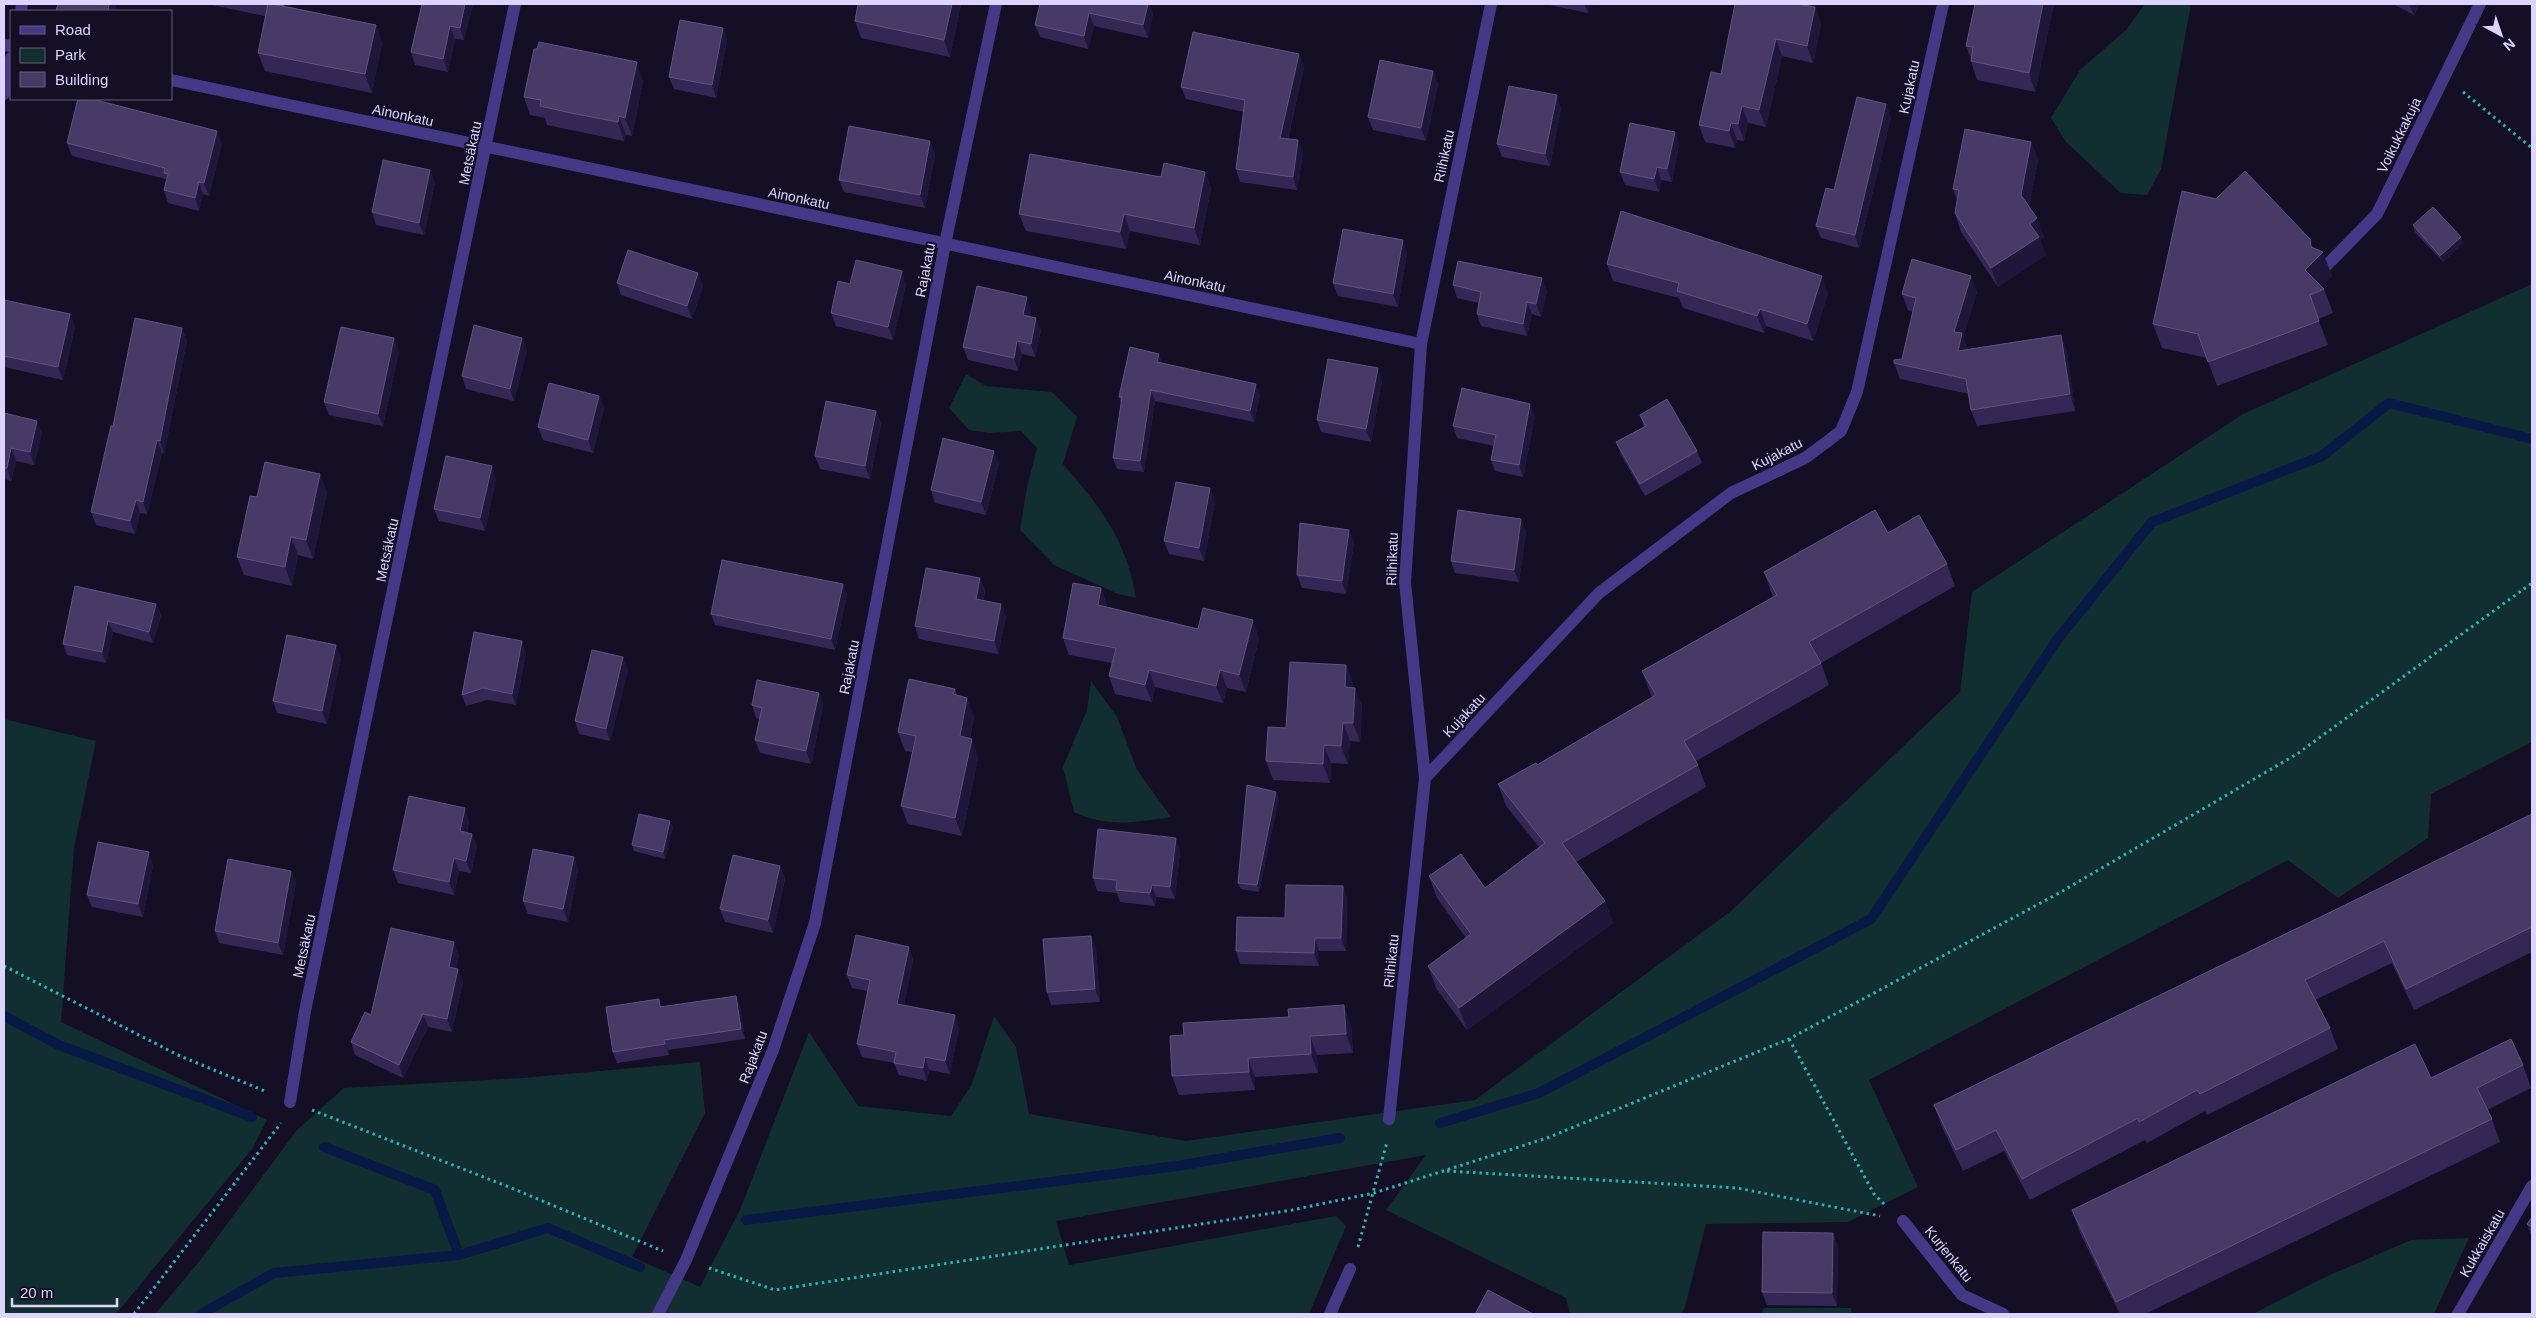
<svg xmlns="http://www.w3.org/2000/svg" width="2536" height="1318" font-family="Arial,sans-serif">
<rect width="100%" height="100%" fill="#150f26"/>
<path fill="#112e30" d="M2145 4H2191L2161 169 2147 195 2121 193 2066 142 2051 118 2080 70 2126 30Z
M2532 284V742L2431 794 2428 838 2338 898 2288 860 1869 1080 1918 1187 1848 1222 1706 1224 1685 1307 1681 1314H1570L1566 1298 1386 1210 1426 1155 1056 1221 1069 1265 1336 1216 1346 1226 1309 1314H155L198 1263 297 1130 344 1088 522 1078 700 1062 705 1113 632 1257 700 1287 740 1210 809 1032 858 1106 951 1116 972 1084 994 1016 1016 1047 1029 1114 1186 1141 1475 1100 1731 911 1960 692 1972 592 2243 414Z
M966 374 986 386 1052 392 1077 417 1063 464C1101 508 1126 539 1136 598L1118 594 1054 565 1020 530 1027 487 1037 448 1021 431 989 433 969 430 949 408Z
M1091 681 1117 717 1137 770 1171 817C1137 822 1107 828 1074 812L1063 767 1087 710Z
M4 719 96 741 74 848 61 1022 267 1120 252 1149 116 1314H4Z
M2469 1238 2434 1314H2253L2321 1279 2411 1240Z
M1764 1308H1851L1852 1314H1760Z"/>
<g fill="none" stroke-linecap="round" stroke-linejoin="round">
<path stroke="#091945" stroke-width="10" d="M4 1016 59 1045 252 1117
M1440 1123 1539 1093 1871 919 2057 640 2152 522 2322 456 2389 403 2532 439
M324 1147 435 1190 459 1255
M746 1220 1177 1166 1340 1138
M201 1314 274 1273 459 1255 548 1228 640 1267"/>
<path stroke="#2db4ba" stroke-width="3" stroke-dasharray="2.5 4" stroke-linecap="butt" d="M2463 92 2532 148
M4 966 178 1055 267 1092
M1789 1039 1874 1194 1885 1205
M312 1110 509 1187 663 1251
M1447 1171 1737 1188 1880 1216
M1358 1247 1387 1142
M709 1268 775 1290 1292 1210 1374 1193 1547 1138 1789 1039 2059 893 2297 754 2532 583
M134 1314 281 1123"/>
<path stroke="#443986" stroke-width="12" d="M21 11 22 4
M4 45 11 46
M171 80 1421 344
M4 94 11 58
M2326 266 2377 214 2480 4
M1425 778 1599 593 1731 493 1805 458 1828 441 1841 431 1857 392 1943 4
M290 1102 305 1011 515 4
M1389 1119 1425 778 1405 582 1421 344 1491 4
M1903 1221 1962 1295 2003 1314
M1330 1314 1350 1269
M2458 1314 2532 1186"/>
<path stroke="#443986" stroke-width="12" d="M658 1314 686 1260 773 1050 815 923 945 244 996 4"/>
</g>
<path fill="#352755" d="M207 4H291L290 7 376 25 382 43 372 93 265 71 258 53 265 16Z
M422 4H473L464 40 455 39 448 72 415 65 411 52Z
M858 4H961L950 57 861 38 855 21Z
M1040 4 1153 13 1148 38 1094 26 1088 49 1040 37 1035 25Z
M1545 4H1590L1588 13Z
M1735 4H1806L1805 5 1815 7 1821 24 1813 63 1782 56 1766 127 1748 123 1744 141 1737 140 1735 148 1705 142 1699 125 1721 74Z
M2054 4 2035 92 1977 80 1971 61V59L1966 46Z
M2393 4H2420L2414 15Z
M723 28 727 41 716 98 674 89 669 77Z
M1299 54 1304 67 1288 139 1298 140 1303 153 1297 190 1240 182 1236 169 1244 112 1186 99 1181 87Z
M1433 71 1438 84 1426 141 1373 130 1368 117Z
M643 81 632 136 626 135 624 141 547 125 545 118 530 115 524 97Z
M1561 108 1550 166 1502 157 1497 144Z
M1891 117 1859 248 1821 238 1816 226 1834 190Z
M1675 132 1679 144 1672 182 1661 180 1659 192 1625 185 1620 172Z
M930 141 935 154 925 208 844 192 839 180Z
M2031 142 2038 160 2029 207 2044 237 2040 240 2046 255 1998 287 1961 232 1955 213 1957 200 1953 189Z
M67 143 222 144 209 196 203 194 199 211 168 203 164 190 166 179 72 156Z
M1205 172 1211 188 1200 245 1130 231 1126 249 1026 231 1019 214 1161 177Z
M435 182 424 235 376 225 372 212Z
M2413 225 2463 243 2443 262 2415 232Z
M2313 248 2332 276 2321 286 2324 289 2333 313 2318 319 2328 345 2217 386 2207 358 2162 348 2153 324Z
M1407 253 1398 307 1338 296 1333 283Z
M1607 264 1828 293 1813 341 1766 326 1764 333 1683 308 1679 298 1613 281Z
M698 273 703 286 692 319 621 295 617 283Z
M850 284H906L893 340 836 326 831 313Z
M1453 285 1547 291 1541 317 1532 314 1527 336 1481 326 1477 314 1479 303 1457 298Z
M1977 292 1963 337 1968 349 2061 335 2067 352 2075 411 1977 426 1971 410 1969 394 1900 379 1894 363 1902 359 1913 312 1908 310 1902 294Z
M4 300 70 314 75 327 63 380 4 367Z
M1031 310 1030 317 1041 330 1035 357 1022 354 1018 371 968 360 963 347Z
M522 338 527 350 514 401 466 389 462 376Z
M187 340 164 454 162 453 147 514 140 513 135 534 96 525 91 512 113 426Z
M399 351 383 426 329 415 324 402Z
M1162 363 1260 395 1254 422 1155 401 1144 472 1117 469 1113 458 1121 403 1119 397Z
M1382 381 1371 442 1321 432 1317 420Z
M599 396 604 408 593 453 543 440 538 427Z
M876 411 881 424 870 479 820 469 815 456Z
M4 413 42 433 34 465 16 461 11 481 4 479Z
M1640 415 1697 451 1702 463 1645 496 1621 455 1616 442 1644 427Z
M1535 416 1523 477 1495 471 1491 460 1494 446 1457 438 1453 426Z
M999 463 986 515 935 503 931 490Z
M496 479 485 531 439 521 434 509Z
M1210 488 1215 501 1204 561 1169 554 1164 541Z
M327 492 313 559 298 555 292 586 244 575 237 557 257 497Z
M1521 519 1526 532 1519 582 1455 573 1451 561Z
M1888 533 1947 564 1955 586 1821 663 1829 685 1696 761 1698 765 1706 787 1576 862 1605 901 1613 923 1467 1030 1436 988 1428 966 1466 938 1437 898 1429 876 1485 888 1539 847 1506 806 1498 784 1537 765 1652 697 1650 693 1642 671 1773 597 1764 572Z
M1354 542 1346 594 1302 588 1297 575Z
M980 578 985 591 983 601 1006 617 998 654 919 639 915 626Z
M843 584 847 595 835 650 715 625 711 614Z
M75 586 156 604 161 615 153 643 113 632 106 663 67 655 63 644Z
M1101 588 1107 606V607L1198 629 1259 638 1246 692 1227 688 1223 703 1155 687 1152 702 1115 694 1109 676 1112 663 1069 655 1063 638Z
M526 653 516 705 487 700 466 706 462 695Z
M341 658 327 724 277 713 273 701Z
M1346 665 1353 684 1352 687 1362 706 1360 742 1350 741 1348 764 1331 763 1330 783 1273 780 1266 761 1286 728Z
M628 670 610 741 579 734 575 721Z
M955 689 957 695 974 716 970 739 978 758 962 836 908 824 901 806 912 752 905 751 898 732Z
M819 693 823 706 811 764 760 753 755 740 760 719 756 718 752 705Z
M1279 798 1259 892 1241 889 1238 883Z
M2532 814V952L2414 1010 2392 963 2315 1000 2330 1028 2338 1049 2207 1115 2205 1111 2147 1143 2145 1140 2030 1200 2004 1151 1963 1171 1942 1127 1934 1105Z
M469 821 467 833 477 846 471 873 459 871 454 895 398 883 393 870Z
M673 827 665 859 634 851 632 845Z
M1180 851 1175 899 1156 897 1155 906 1120 902 1117 893 1097 891 1093 878Z
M574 857 578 870 568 922 528 914 523 901Z
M153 865 143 917 92 907 87 895Z
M780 866 785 879 773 933 725 922 720 909Z
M291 871 296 883 283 955 219 943 215 931Z
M1343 886 1347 899 1346 951H1319V966L1240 964 1236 951 1285 918Z
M909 947 913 960 904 1005 955 1015 959 1028 950 1074 929 1070 927 1081 899 1075 894 1063 862 1057 857 1044 868 991 852 988 847 975Z
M1096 949 1100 1002 1051 1005 1047 992Z
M459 954 456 968 463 981 452 1032 428 1027 403 1078 355 1055 351 1042 371 1015Z
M736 996 740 1007 745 1039 668 1050 669 1055 617 1063 613 1052 659 999 661 1007Z
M1351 1024 1353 1053 1317 1055 1318 1073 1255 1077V1090L1179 1095 1172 1076Z
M2523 1065 2531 1088 2487 1110 2492 1119 2500 1142 2145 1314H2120L2080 1233 2072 1210 2431 1078Z
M2532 1217V1237L2527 1224Z
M1838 1245 1837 1306 1767 1305 1762 1292Z"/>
<path fill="#20163a" d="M109 4H117L115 11H108Z
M284 4H291L287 20 282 8Z
M465 4H473L464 40 460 28Z
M952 4H961L950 57 944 40Z
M1148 4H1150L1153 13 1148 38 1143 25Z
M1584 4H1590L1588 13Z
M2043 4H2054L2035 92 2029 73Z
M2409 4H2420L2414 15Z
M1815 7 1821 24 1813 63 1807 46Z
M1089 13 1094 26 1088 49 1084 36Z
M376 25 382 43 372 93 365 74Z
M450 26 455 39 448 72 443 59Z
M723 28 727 41 716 98 712 85Z
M1776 39 1782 56 1766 127 1759 110Z
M1299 54 1304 67 1285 150 1280 138Z
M637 62 643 81 632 136 625 118Z
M1433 71 1438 84 1426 141 1421 128Z
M1557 95 1561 108 1550 166 1545 154Z
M1886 104 1891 117 1859 248 1855 235Z
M1742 106 1748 123 1744 141 1738 124Z
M619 116 626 135 624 141 618 122Z
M1731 123 1737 140 1735 148 1729 131Z
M217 131 222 144 209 196 204 183Z
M1675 132 1679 144 1672 182 1667 169Z
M1298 140 1303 153 1297 190 1293 177Z
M930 141 935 154 925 208 920 195Z
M2031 142 2038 160 2028 214 2021 195Z
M1657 167 1661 180 1659 192 1654 179Z
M430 170 435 182 424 235 419 223Z
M1205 172 1211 188 1200 245 1194 228Z
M199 182 203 194 199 211 195 198Z
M1124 214 1130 231 1126 249 1120 232Z
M2037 218 2044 237 2040 240 2046 255 1998 287 1991 268 2030 224Z
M2461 237 2463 243 2443 262 2440 256Z
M2310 239 2317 258 2323 252 2332 276 2314 294 2305 270 2311 247Z
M1403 240 1407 253 1398 307 1393 294Z
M902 271 906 284 893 340 888 327Z
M698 273 703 286 692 319 687 306Z
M1822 276 1828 293 1813 341 1807 324Z
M1971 276 1977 292 1963 337 1968 350 1958 351 1954 332Z
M1542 278 1547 291 1541 317 1536 304Z
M1027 297 1031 310 1028 328 1023 315Z
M1527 302 1532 314 1527 336 1523 324Z
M1760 309 1766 326 1764 333 1757 316Z
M70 314 75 327 63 380 58 367Z
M1036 318 1041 330 1035 357 1031 344Z
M182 328 187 340 164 454 160 441Z
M2061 335 2067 352 2075 411 2070 394Z
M394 338 399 351 383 426 378 414Z
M522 338 527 350 514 401 510 389Z
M1017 341 1022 354 1018 371 1014 358Z
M1159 354 1163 365 1157 362Z
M1378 368 1382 381 1371 442 1366 429Z
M1256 384 1260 395 1254 422 1250 411Z
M1151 390 1155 401 1144 472 1140 461Z
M599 396 604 408 593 453 588 440Z
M1530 404 1535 416 1523 477 1519 465Z
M876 411 881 424 870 479 865 466Z
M37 421 42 433 34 465 30 452Z
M157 440 162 453 147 514 143 502Z
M11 448 16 461 11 481 7 468Z
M994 451 999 463 986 515 981 502Z
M492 466 496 479 485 531 480 518Z
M320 474 327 492 313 559 306 540Z
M1210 488 1215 501 1204 561 1199 548Z
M136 500 140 513 135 534 130 521Z
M1521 519 1526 532 1519 582 1514 570Z
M1349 530 1354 542 1346 594 1342 581Z
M291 537 298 555 292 586 285 567Z
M980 578 985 591 981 612 976 599Z
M843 584 847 595 835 650 831 639Z
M1101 588 1107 606 1104 623 1098 605Z
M156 604 161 615 153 643 149 632Z
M1001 604 1006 617 998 654 994 641Z
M1253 620 1259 638 1246 692 1239 675Z
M108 621 113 632 106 663 102 652Z
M522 641 526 653 516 705 512 694Z
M336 645 341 658 327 724 322 711Z
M623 657 628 670 610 741 606 729Z
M1346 665 1353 684 1351 705 1345 687Z
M1149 670 1155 687 1152 702 1145 685Z
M1220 670 1227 688 1223 703 1216 686Z
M1355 688 1362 706 1360 742 1353 723Z
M819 693 823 706 811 764 806 751Z
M967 698 974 716 966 755 960 736Z
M1343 723 1350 741 1348 764 1341 746Z
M972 739 978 758 962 836 955 818Z
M1324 745 1331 763 1330 783 1323 764Z
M1276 792 1279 798 1259 892 1257 885Z
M465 808 469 821 465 844 460 831Z
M670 821 673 827 665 859 663 852Z
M472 834 477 846 471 873 466 861Z
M1176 838 1180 851 1175 899 1170 887Z
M149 852 153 865 143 917 138 904Z
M574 857 578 870 568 922 563 909Z
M454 858 459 871 454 895 449 882Z
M780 866 785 879 773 933 768 920Z
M291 871 296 883 283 955 278 943Z
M1152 885 1156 897 1155 906 1150 893Z
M1343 886 1347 899 1346 951 1341 938Z
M1605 901 1613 923 1467 1030 1459 1008Z
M1091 936 1096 949 1100 1002 1095 989Z
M1315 938 1319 951V966L1314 953Z
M454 942 459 954 454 979 449 967Z
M909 947 913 960 902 1016 897 1004Z
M458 969 463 981 452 1032 447 1019Z
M736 996 740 1007 745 1039 741 1029Z
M1344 1005 1351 1024 1353 1053 1346 1034Z
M423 1014 428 1027 403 1078 399 1065Z
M955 1015 959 1028 950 1074 945 1061Z
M1310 1036 1317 1055 1318 1073 1311 1054Z
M664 1040 668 1050 669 1055 665 1044Z
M925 1057 929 1070 927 1081 923 1068Z
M1248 1058 1255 1077V1090L1249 1072Z
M1833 1233 1838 1245 1837 1306 1832 1293Z"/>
<path fill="#473a67" stroke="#5e527f" d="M58 4H109L108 11H56Z
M268 4H272L376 25 365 74 258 53Z
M272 4H284L283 6Z
M422 4H465L460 28 450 26 443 59 411 52Z
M858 4H952L944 40 855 21Z
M1040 4H1148L1143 25 1089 13 1084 36 1035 25Z
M1735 4H1797L1815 7 1807 46 1776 39 1759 110 1742 106 1738 124 1731 123 1729 131 1699 125 1711 72 1721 74Z
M1975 4H2043L2029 73 1971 61 1973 47 1966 46Z
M680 20 723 28 712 85 669 77Z
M1193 32 1299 54 1280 138 1298 140 1293 177 1236 169 1245 100 1181 87Z
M539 42 637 62 625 118 619 116 618 122 571 113 540 106 541 100 524 97 534 49H537Z
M1380 60 1433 71 1421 128 1368 117Z
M1509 86 1557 95 1545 154 1497 144Z
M1857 97 1886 104 1855 235 1816 226 1826 188 1834 190Z
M78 99H92L217 131 204 183 199 182 195 198 164 190 168 174 164 173 165 168 67 143Z
M1630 123 1675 132 1667 169 1657 167 1654 179 1620 172Z
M849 126 930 141 920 195 839 180Z
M1965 129 2031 142 2021 195 2037 218 2030 224 2039 237 1991 268 1955 213 1959 190 1953 189Z
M1030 154 1161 177 1164 163 1205 172 1194 228 1124 214 1120 232 1019 214Z
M383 160 430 170 419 223 372 212Z
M2245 171 2310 239 2311 247 2323 252 2305 270 2324 289 2310 295 2319 321 2208 362 2198 334 2153 324 2182 191 2216 199Z
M2433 207 2461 237 2440 256 2413 225Z
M1621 211 1822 276 1807 324 1760 309 1757 316 1677 291 1679 283 1607 264Z
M1343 229 1403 240 1393 294 1333 283Z
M628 250 698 273 687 306 617 283Z
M1912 259 1971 276 1954 332 1962 333 1958 351 2061 335 2070 394 1971 410 1966 379 1894 363V360L1902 359 1916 298 1902 294Z
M856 260 902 271 888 327 831 313 838 281 850 284Z
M1458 261 1542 278 1536 304 1527 302 1523 324 1477 314 1481 292 1453 285Z
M977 286 1027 297 1023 315 1036 318 1031 344 1017 341 1014 358 963 347Z
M4 300 70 314 58 367 4 356Z
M135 318 182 328 160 441 157 440 143 502 136 500 130 521 91 512 111 426H113Z
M474 325 522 338 510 389 462 376Z
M341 327 394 338 378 414 324 402Z
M1130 347 1159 354 1157 362 1256 384 1250 411 1151 390 1140 461 1113 458 1122 397H1119Z
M1328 359 1378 368 1366 429 1317 420Z
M549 383 599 396 588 440 538 427Z
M1462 388 1530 404 1519 465 1491 460 1496 435 1453 426Z
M1667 399 1697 451 1640 484 1616 442 1646 426 1640 415Z
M826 401 876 411 865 466 815 456Z
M4 413 37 421 30 452 11 448 7 468H4Z
M943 438 994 451 981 502 931 490Z
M446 456 492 466 480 518 434 509Z
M265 462 320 474 306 540 291 537 285 567 237 557 250 496 257 497Z
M1176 482 1210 488 1199 548 1164 541Z
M1458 510 1521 519 1514 570 1451 561Z
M1875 510 1888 533 1919 515 1947 564 1809 642 1821 663 1684 741 1698 765 1562 843 1605 901 1459 1008 1428 966 1471 934 1429 876 1461 854 1485 888 1545 843 1498 784 1536 763 1537 765 1656 695 1642 671 1777 595 1764 572Z
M1300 523 1349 530 1342 581 1297 575Z
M722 560 843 584 831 639 711 614Z
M926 568 980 578 976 599 1001 604 994 641 915 626Z
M1073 583 1101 588 1098 605 1198 629 1203 608 1253 620 1239 675 1220 670 1216 686 1149 670 1145 685 1109 676 1116 648 1063 638Z
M75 586 156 604 149 632 108 621 102 652 63 644Z
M474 632 522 641 512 694 483 688 462 695Z
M287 635 336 645 322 711 273 701Z
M592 650 623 657 606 729 575 721Z
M1290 662 1346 665 1345 687 1355 688 1353 723H1343L1341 746 1324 745 1323 764 1266 761 1268 727 1286 728Z
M909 679 955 689 953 694 967 698 960 736 972 739 955 818 901 806 916 736 898 732Z
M757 680 819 693 806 751 755 740 762 708 752 705Z
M1247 785 1276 792 1257 885 1238 883Z
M409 796 465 808 460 831 472 834 466 861 454 858 449 882 393 870Z
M639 814 670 821 663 852 632 845Z
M2532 814V927L2406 989 2384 941 2305 980 2330 1028 2200 1094 2197 1090 2139 1122 2138 1118 2022 1179 1996 1130 1956 1150 1934 1105Z
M1098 829 1176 838 1170 887 1152 885 1150 893 1116 890 1117 880 1093 878Z
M98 842 149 852 138 904 87 895Z
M533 849 574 857 563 909 523 901Z
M733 855 780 866 768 920 720 909Z
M228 859 291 871 278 943 215 931Z
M1286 885 1343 886 1341 938H1315L1314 953 1236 951 1237 917 1285 918Z
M391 928 454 942 449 967 458 969 447 1019 423 1014 399 1065 351 1042 365 1012 371 1015Z
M856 935 909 947 897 1004 955 1015 945 1061 925 1057 923 1068 894 1063 896 1052 857 1044 870 980 847 975Z
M1091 936 1095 989 1047 992 1043 939Z
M736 996 741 1029 664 1040 665 1044 613 1052 606 1007 659 999 660 1007Z
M1344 1005 1346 1034 1310 1036 1311 1054 1248 1058 1249 1072 1172 1076 1170 1036 1184 1035 1183 1023 1289 1017 1288 1009Z
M2511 1039 2523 1065 2477 1088 2492 1119 2116 1302 2072 1210 2415 1044 2431 1078Z
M2532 1217V1227L2527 1224Z
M1763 1232 1833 1233 1832 1293 1762 1292Z
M1488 1290 1533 1314H1475Z"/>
<g text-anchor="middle" stroke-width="4" stroke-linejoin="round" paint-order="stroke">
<g font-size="14" fill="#ddd4ff" stroke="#150f26">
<text transform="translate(1909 87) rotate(-78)" y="5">Kujakatu</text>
<text transform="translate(403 115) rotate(12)" y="5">Ainonkatu</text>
<text transform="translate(2399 135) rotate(-64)" y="5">Voikukkakuja</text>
<text transform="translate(470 153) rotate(-78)" y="5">Metsäkatu</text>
<text transform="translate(1444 156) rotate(-78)" y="5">Riihikatu</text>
<text transform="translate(799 198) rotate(12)" y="5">Ainonkatu</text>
<text transform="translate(925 270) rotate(-79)" y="5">Rajakatu</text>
<text transform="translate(1195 281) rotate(12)" y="5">Ainonkatu</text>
<text transform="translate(1777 454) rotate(-27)" y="5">Kujakatu</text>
<text transform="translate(387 550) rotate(-78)" y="5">Metsäkatu</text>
<text transform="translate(1392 559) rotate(-88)" y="5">Riihikatu</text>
<text transform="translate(849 667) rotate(-79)" y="5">Rajakatu</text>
<text transform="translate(1464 715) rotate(-47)" y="5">Kujakatu</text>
<text transform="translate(304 946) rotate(-78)" y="5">Metsäkatu</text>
<text transform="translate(1391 961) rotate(-84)" y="5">Riihikatu</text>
<text transform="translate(753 1057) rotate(-69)" y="5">Rajakatu</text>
<text transform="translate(2482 1243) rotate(-60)" y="5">Kukkaiskatu</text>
<text transform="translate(1949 1254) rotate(51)" y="5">Kurjenkatu</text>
</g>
</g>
<rect width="2536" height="1318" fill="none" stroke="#ddd4ff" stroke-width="10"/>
<rect x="10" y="10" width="162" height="90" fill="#150f26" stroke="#655e7d"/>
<rect x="20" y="26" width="25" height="8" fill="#443986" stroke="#655e7d"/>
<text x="55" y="35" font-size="15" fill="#ddd4ff">Road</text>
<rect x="20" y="48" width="25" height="15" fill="#112e30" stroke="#655e7d"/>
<text x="55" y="60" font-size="15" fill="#ddd4ff">Park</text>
<rect x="20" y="72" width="25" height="15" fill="#473a67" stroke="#655e7d"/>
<text x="55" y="85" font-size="15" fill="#ddd4ff">Building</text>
<g transform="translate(2501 35) rotate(140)" stroke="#150f26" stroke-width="4" paint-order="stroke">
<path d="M0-4L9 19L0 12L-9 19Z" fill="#ddd4ff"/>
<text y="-8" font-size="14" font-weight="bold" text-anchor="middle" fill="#ddd4ff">N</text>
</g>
<path d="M12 1298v8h105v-8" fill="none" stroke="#ddd4ff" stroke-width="2.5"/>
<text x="20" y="1298" font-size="15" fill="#ddd4ff" stroke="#150f26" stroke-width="4" paint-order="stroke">20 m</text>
</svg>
